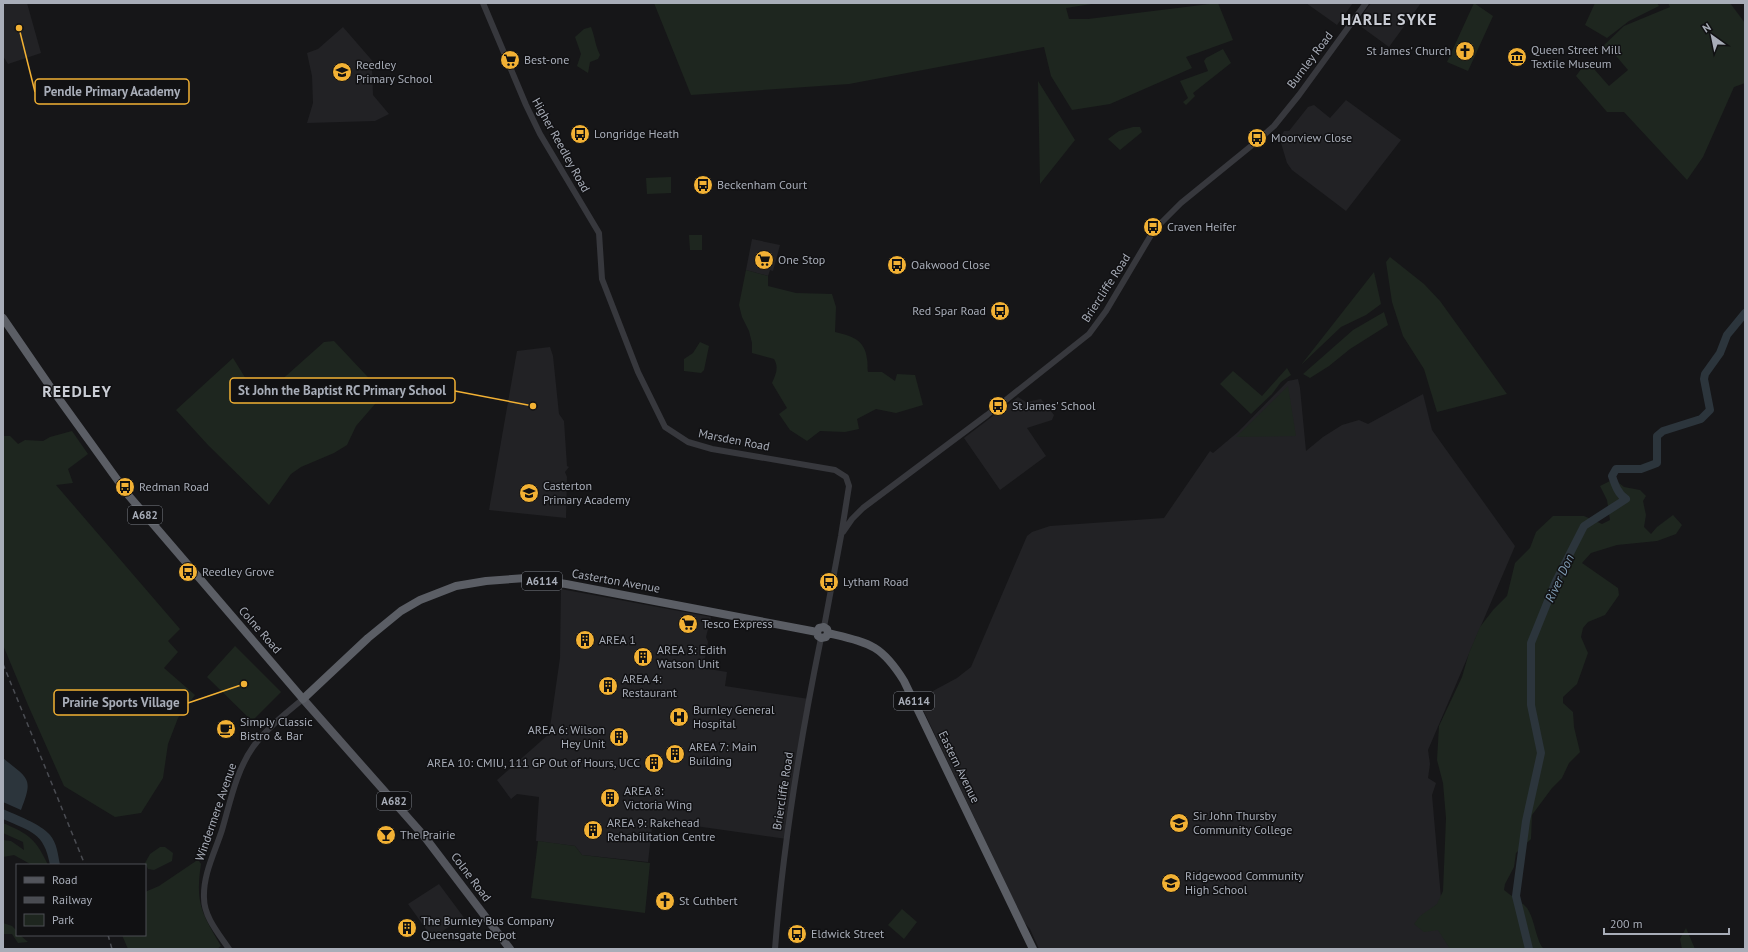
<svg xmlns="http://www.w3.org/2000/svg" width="1748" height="952" font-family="'PT Sans',sans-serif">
<rect width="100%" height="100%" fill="#161618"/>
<path fill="#222225" d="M3 3H27L41 53 8 64 3 56Z
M1306 3H1353L1337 25Z
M1371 3H1421L1389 47 1356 23Z
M343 27 376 65 372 69 373 95 389 114 375 121 307 123 313 103 312 76 307 53 318 49Z
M1346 100 1401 140 1346 211 1292 170 1287 163 1281 143 1282 135 1284 131H1289L1308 107 1314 105 1330 118Z
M752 239 780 245 773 271 770 270 768 276 746 270Z
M550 347 553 356 559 414 564 421 567 466 569 467 565 472 567 477 566 518 489 510 517 351Z
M1298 379 1300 388 1306 451 1323 437 1342 425 1359 420 1368 424 1423 394 1432 430 1515 546 1428 750 1430 764 1428 778 1436 783 1432 795 1443 921 1460 949H1039L1030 929 1024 922 918 699 957 678 971 667 1027 536 1032 532 1050 526 1164 518 1210 451 1213 453 1238 432 1288 381Z
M1018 397 1026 402 1041 399 1054 415 1052 420 1027 428 1046 456 1000 490 964 438Z
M561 589 711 617 706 637 708 642 703 668 727 672 725 686 809 699 787 839 653 820 648 862 582 855 575 846 536 841 539 797 517 794 511 799 497 780 549 734 560 658Z
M439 884 465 919 457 926 454 923 440 933 438 931 431 936 408 904Z"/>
<path fill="#1e261f" d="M654 3H1098L1066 8 1069 19H1088L1218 3 1233 40 1186 57 1192 68 1110 104 1072 110 1051 76 1044 47 849 84 691 95Z
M1474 3 1493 16 1468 71 1447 62Z
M1595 3H1657L1659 6 1629 21 1607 38 1585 25Z
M1668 3H1730L1745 23V83L1734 87 1703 157 1687 180 1624 112H1607L1576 76 1587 61 1609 86 1628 70 1611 50 1602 47 1624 26 1670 7Z
M591 27C595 37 595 45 600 55L598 59 590 62 588 73 577 66 581 54 575 37 584 29Z
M1223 49 1231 63 1193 93 1195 96 1186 105 1183 102 1188 98 1180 81 1208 71 1204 61 1206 58Z
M1038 81 1075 140 1040 184Z
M1133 127H1140L1142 132 1120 150 1108 139 1119 131Z
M671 177V193L647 194 646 178Z
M689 235H702V250H690Z
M1390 257 1424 284 1440 301 1507 394 1437 412 1424 369 1403 336 1392 302 1386 262Z
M746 270 768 276V286L796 293 832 294 836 307 835 332C851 336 865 339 867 359 868 363 867 367 868 372H882L895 381 897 374 915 375 923 405 896 413 876 409 857 419 859 429 845 432 820 431 807 441 790 430 779 414 787 408 772 383C776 374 779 367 774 359L752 353V343L749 331 742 317 739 305Z
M1374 272 1381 304 1366 315 1341 327 1301 365Z
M1384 312 1388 325 1350 349 1329 366 1310 378 1303 374 1353 330Z
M334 341 381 391 375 404 356 426 347 445 334 453 301 467 291 474 269 505 208 445 176 410 233 358 259 400 324 342Z
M700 342 709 346 704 370 701 373 684 371V359L693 353Z
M1287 368 1291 375 1281 382 1272 394 1251 414 1220 384 1233 371 1262 396Z
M1288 386 1296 436 1236 437Z
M72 431 88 454 68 469 73 483 56 485 180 629 168 641 178 652 164 668 195 695 178 718 168 744 163 778 141 813 115 817 64 786 28 705 3 645V436H10L18 444 25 440 43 441 50 437Z
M1614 479 1624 487 1640 490 1646 496 1643 501 1646 515 1644 527 1651 534 1657 527 1673 515 1682 525 1676 534 1657 541 1617 545 1591 553 1582 563 1618 588 1619 595 1605 615 1588 622 1583 628 1581 637 1588 653 1577 684 1563 697V703L1573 712 1574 727 1580 752 1569 763 1562 778 1552 788 1532 815 1531 839 1516 853 1514 867 1505 884 1504 890C1511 896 1521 901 1527 908 1535 919 1536 942 1544 949H1450L1438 930 1424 932 1414 924 1420 916 1437 904 1443 891 1446 818 1443 783 1437 760 1439 726 1462 677 1469 653 1480 627 1493 610 1507 596 1515 563 1530 548 1536 532 1553 516H1584L1602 524 1610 520 1607 500 1600 486Z
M235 646 281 692 252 721 207 677Z
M3 823C29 834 36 839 48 865H32L14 855 3 857V840L11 841 24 850 23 842 3 833Z
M538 841 575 846 582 855 650 863 645 913 531 898Z
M160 847H165L173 853 172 861 154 870 148 869 145 863 150 854Z
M196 861H199L201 864C195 903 202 914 221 946L217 949H128L122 935H145V892L159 886Z
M902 909 917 922 904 939 888 925Z
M3 923 12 926 17 931V935H20L28 942 18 943 12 934H3Z
M1686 928 1695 949H1682L1680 939Z"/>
<path fill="#2c353c" d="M3 758C28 779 34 777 21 810L3 802Z
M3 809C16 815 41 824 50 835 57 843 58 855 60 865H50C44 832 31 832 3 819Z"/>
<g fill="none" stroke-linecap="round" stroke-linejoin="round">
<path stroke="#2c353c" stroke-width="8" d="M1529 949 1516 896 1526 821 1541 753 1531 705V643L1556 581 1584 526 1626 499C1618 494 1615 485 1612 476L1616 469H1641L1657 463V436L1663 431 1701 419 1710 410 1704 379 1705 374 1720 353 1727 335 1745 313"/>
<path stroke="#37383d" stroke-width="6" d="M483 3 526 105 540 134 599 233 602 279 638 372 665 427 688 442 712 449 835 470 846 477 849 486 841 536 824 627
M843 532 852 519 863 508 987 415 1089 334 1106 311 1154 230 1181 203 1256 142 1274 126 1299 95 1366 3
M229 949C219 934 204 917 204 898 203 874 215 852 222 830 230 803 236 771 253 747 267 728 285 714 303 699
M775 949C783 845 800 741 821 638"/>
<path stroke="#53555c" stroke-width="8" d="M303 699 424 836 510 949"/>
<path stroke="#5b5e65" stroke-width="8" d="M3 318 49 385 129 496 303 699 368 638 401 611 420 600 456 586 486 581 526 578 566 584 817 632
M817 632 819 628 824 627 827 629 828 633
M817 632 818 636 821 638 826 637 828 633
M828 633C869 643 881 644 904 681L1033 949"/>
<path stroke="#4a4c52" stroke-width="1.5" stroke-dasharray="5 4" stroke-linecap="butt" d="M3 664 85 865
M108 935 112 949"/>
</g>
<defs>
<symbol id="church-disc" viewBox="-11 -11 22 22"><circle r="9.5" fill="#f2b134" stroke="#111113"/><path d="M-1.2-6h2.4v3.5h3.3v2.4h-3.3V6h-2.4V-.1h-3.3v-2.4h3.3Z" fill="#111"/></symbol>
<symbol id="museum-disc" viewBox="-11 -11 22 22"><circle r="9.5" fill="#f2b134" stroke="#111113"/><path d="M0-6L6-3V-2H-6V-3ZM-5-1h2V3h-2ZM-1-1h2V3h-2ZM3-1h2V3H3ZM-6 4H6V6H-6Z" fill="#111"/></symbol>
<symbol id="supermarket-disc" viewBox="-11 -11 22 22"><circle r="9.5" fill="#f2b134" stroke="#111113"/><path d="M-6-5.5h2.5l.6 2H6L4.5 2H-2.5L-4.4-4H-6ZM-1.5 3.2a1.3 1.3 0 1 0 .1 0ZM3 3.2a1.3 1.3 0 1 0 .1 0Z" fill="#111"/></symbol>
<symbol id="school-disc" viewBox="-11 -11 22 22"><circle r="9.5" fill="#f2b134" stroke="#111113"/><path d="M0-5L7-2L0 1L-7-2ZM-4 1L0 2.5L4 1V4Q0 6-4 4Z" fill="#111"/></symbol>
<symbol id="bus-disc" viewBox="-11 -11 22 22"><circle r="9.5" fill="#f2b134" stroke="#111113"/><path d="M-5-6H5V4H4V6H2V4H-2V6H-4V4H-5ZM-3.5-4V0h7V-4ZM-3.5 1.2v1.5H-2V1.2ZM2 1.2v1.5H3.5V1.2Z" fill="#111"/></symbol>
<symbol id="building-disc" viewBox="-11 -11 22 22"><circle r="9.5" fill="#f2b134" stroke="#111113"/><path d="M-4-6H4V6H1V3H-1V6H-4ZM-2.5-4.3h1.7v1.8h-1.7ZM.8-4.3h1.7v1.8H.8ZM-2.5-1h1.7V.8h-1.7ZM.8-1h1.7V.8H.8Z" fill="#111"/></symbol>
<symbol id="hospital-disc" viewBox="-11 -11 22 22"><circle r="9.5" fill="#f2b134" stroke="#111113"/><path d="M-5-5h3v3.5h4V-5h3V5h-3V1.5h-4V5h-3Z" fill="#111"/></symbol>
<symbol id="cafe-disc" viewBox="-11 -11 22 22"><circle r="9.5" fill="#f2b134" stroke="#111113"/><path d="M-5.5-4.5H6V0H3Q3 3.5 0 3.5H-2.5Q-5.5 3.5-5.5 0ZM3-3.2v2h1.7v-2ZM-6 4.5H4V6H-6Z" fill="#111"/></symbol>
<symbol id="bar-disc" viewBox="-11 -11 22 22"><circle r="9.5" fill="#f2b134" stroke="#111113"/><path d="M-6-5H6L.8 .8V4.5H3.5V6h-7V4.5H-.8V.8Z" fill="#111"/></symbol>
</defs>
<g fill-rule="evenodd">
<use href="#church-disc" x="1454" y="40" width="22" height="22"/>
<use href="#museum-disc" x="1506" y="46" width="22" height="22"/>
<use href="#supermarket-disc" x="499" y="49" width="22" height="22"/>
<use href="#school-disc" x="331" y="61" width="22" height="22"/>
<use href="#bus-disc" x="569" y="123" width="22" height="22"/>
<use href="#bus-disc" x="1246" y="127" width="22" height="22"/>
<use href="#bus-disc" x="692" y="174" width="22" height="22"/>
<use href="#bus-disc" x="1142" y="216" width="22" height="22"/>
<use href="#supermarket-disc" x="753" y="249" width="22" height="22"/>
<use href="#bus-disc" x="886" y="254" width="22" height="22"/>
<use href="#bus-disc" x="989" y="300" width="22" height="22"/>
<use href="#bus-disc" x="987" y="395" width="22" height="22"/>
<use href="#bus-disc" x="114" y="476" width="22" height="22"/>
<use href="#school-disc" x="518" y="482" width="22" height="22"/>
<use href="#bus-disc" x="177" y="561" width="22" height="22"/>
<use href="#bus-disc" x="818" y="571" width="22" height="22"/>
<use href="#supermarket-disc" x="677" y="613" width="22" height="22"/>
<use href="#building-disc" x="574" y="629" width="22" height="22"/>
<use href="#building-disc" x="632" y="646" width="22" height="22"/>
<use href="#building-disc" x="597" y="675" width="22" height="22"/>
<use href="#hospital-disc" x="668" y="706" width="22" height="22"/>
<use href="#cafe-disc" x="215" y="718" width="22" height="22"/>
<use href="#building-disc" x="608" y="726" width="22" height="22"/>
<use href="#building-disc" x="664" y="743" width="22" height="22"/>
<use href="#building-disc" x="643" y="752" width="22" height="22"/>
<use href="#building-disc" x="599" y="787" width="22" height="22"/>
<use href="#school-disc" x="1168" y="812" width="22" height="22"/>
<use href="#building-disc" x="582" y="819" width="22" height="22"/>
<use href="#bar-disc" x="375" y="824" width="22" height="22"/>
<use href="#school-disc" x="1160" y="872" width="22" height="22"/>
<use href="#church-disc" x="654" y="890" width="22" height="22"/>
<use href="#building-disc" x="396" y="917" width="22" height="22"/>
<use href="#bus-disc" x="786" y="923" width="22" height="22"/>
</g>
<g text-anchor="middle" stroke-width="3" stroke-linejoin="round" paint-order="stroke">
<g fill="#111113" stroke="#7b7e86" stroke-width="1">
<rect x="128" y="506" width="34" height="18" rx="3"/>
<rect x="522" y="572" width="40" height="18" rx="3"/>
<rect x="894" y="692" width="40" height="18" rx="3"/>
<rect x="377" y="792" width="34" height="18" rx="3"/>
</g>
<g font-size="11" font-weight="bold" fill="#a8adb8">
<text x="145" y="519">A682</text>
<text x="542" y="585">A6114</text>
<text x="914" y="705">A6114</text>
<text x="394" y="805">A682</text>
</g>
<g font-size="12" fill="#a8adb8" stroke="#111113" text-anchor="start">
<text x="1531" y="54">Queen Street Mill<tspan x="1531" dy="14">Textile Museum</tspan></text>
<text x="1451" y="55" text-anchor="end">St James' Church</text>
<text x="524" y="64">Best-one</text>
<text x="356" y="69">Reedley<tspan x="356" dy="14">Primary School</tspan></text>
<text x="594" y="138">Longridge Heath</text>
<text x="1271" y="142">Moorview Close</text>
<text x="717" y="189">Beckenham Court</text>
<text x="1167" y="231">Craven Heifer</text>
<text x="778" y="264">One Stop</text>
<text x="911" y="269">Oakwood Close</text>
<text x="986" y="315" text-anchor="end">Red Spar Road</text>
<text x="1012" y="410">St James' School</text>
<text x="543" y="490">Casterton<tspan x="543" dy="14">Primary Academy</tspan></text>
<text x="139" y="491">Redman Road</text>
<text x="202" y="576">Reedley Grove</text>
<text x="843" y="586">Lytham Road</text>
<text x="702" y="628">Tesco Express</text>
<text x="599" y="644">AREA 1</text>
<text x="657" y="654">AREA 3: Edith<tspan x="657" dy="14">Watson Unit</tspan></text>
<text x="622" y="683">AREA 4:<tspan x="622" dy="14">Restaurant</tspan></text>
<text x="693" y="714">Burnley General<tspan x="693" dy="14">Hospital</tspan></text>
<text x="240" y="726">Simply Classic<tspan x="240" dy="14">Bistro &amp; Bar</tspan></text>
<text x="605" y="734" text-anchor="end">AREA 6: Wilson<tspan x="605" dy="14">Hey Unit</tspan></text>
<text x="689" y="751">AREA 7: Main<tspan x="689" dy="14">Building</tspan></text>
<text x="640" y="767" text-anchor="end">AREA 10: CMIU, 111 GP Out of Hours, UCC</text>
<text x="624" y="795">AREA 8:<tspan x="624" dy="14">Victoria Wing</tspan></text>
<text x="1193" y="820">Sir John Thursby<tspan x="1193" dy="14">Community College</tspan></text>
<text x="607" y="827">AREA 9: Rakehead<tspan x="607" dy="14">Rehabilitation Centre</tspan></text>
<text x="400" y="839">The Prairie</text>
<text x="1185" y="880">Ridgewood Community<tspan x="1185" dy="14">High School</tspan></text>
<text x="679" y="905">St Cuthbert</text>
<text x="421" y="925">The Burnley Bus Company<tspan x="421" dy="14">Queensgate Depot</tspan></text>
<text x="811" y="938">Eldwick Street</text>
</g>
<g font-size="12" fill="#a8adb8" stroke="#111113">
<text transform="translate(1310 60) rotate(-53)" y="4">Burnley Road</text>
<text transform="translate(561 145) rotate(61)" y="4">Higher Reedley Road</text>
<text transform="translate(1106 288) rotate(-57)" y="4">Briercliffe Road</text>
<text transform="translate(734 440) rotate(11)" y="4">Marsden Road</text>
<text transform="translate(616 581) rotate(10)" y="4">Casterton Avenue</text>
<text transform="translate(260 630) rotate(49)" y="4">Colne Road</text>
<text transform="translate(959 767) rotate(64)" y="4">Eastern Avenue</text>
<text transform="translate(783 791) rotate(-81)" y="4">Briercliffe Road</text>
<text transform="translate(216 812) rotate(-71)" y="4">Windermere Avenue</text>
<text transform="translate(471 877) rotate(53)" y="4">Colne Road</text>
</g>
<g font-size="13" font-style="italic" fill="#7f9bb3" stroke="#111113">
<text transform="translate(1559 578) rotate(-65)" y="5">River Don</text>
</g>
<g font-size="16" font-weight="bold" letter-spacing="1" fill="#c9ccd4" stroke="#111113">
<text x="1389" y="25">HARLE SYKE</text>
<text x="77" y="397">REEDLEY</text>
</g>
</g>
<path fill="none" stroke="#f2b134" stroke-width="1.5" d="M19 28L35 92M533 406L455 391M244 684L188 703"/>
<g fill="#f2b134" stroke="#111113" stroke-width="1.5">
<circle cx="19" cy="28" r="4"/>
<circle cx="533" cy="406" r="4"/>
<circle cx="244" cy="684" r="4"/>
</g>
<g fill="#111113" stroke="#f2b134" stroke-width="1.5">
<rect x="35" y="79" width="154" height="25" rx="4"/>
<rect x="230" y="378" width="225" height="25" rx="4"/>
<rect x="54" y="690" width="134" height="25" rx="4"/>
</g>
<g font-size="13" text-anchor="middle" font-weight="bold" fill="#a8adb8">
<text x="112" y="96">Pendle Primary Academy</text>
<text x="342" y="395">St John the Baptist RC Primary School</text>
<text x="121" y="707">Prairie Sports Village</text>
</g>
<rect width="1748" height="952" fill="none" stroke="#a8adb8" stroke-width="8"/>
<rect x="16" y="864" width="130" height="72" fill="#111113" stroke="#4d4f55"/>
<rect x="24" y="877" width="20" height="6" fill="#53555c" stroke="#4d4f55"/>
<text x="52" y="884" font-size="12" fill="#a8adb8">Road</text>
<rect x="24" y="897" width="20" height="6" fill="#4a4c52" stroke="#4d4f55"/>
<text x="52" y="904" font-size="12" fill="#a8adb8">Railway</text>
<rect x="24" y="914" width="20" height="12" fill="#1e261f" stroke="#4d4f55"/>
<text x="52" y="924" font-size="12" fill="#a8adb8">Park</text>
<g transform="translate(1712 36) rotate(327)" stroke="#111113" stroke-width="3" paint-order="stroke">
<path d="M0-3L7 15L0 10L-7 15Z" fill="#a8adb8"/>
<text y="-6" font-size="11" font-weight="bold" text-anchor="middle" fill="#a8adb8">N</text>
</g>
<path d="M1604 928v6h125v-6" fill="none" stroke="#a8adb8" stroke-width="2"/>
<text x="1610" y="928" font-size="12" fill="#a8adb8" stroke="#111113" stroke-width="3" paint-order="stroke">200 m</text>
</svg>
